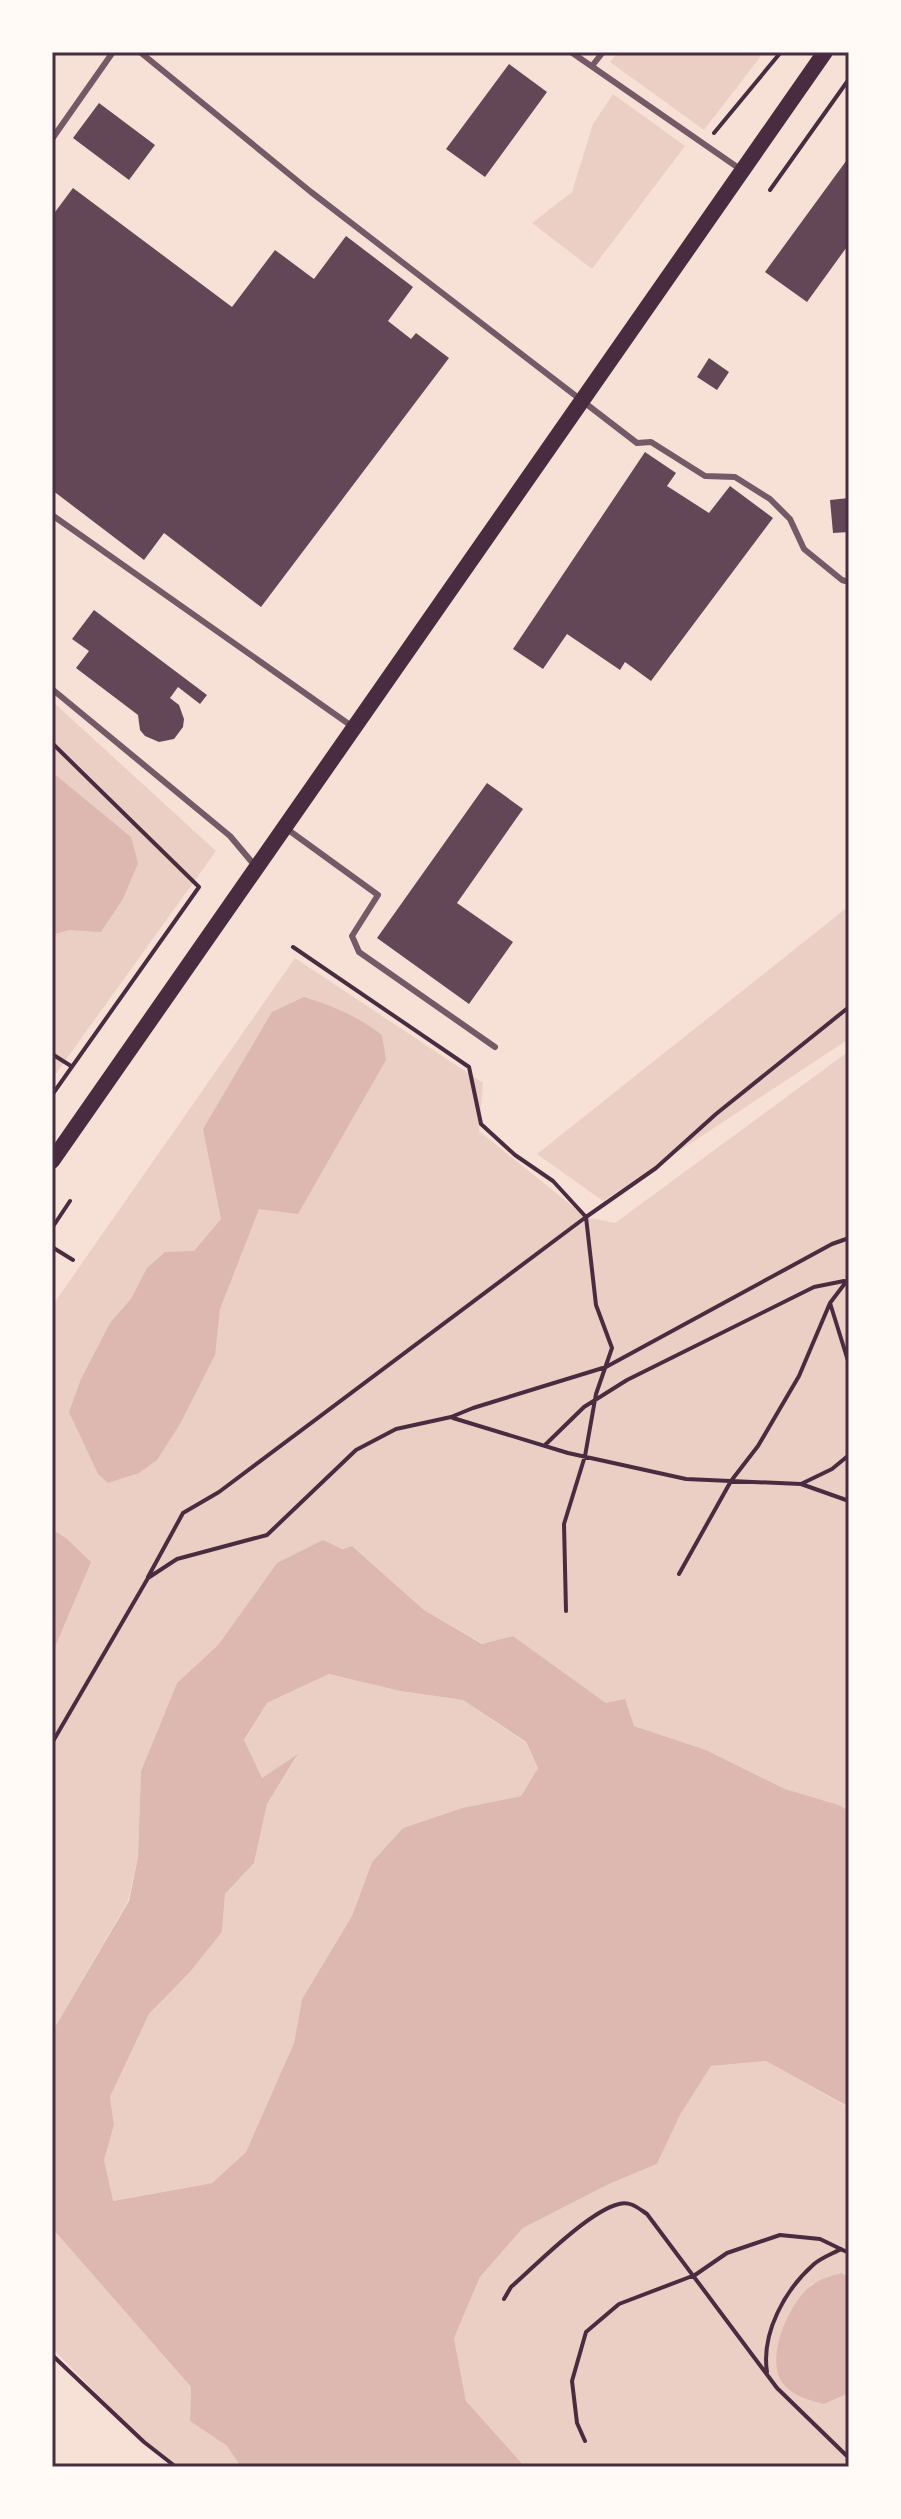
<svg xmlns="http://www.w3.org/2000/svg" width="901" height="2519" font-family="'Golos Text',sans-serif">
<rect width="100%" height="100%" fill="#f7e1d7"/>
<path fill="#ebcfc5" d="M618 52H764L704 130 610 62Z
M613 94 685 146 592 269 532 223 572 192 593 124Z
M52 701 216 851 52 1079Z
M849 906V1039L603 1201 537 1154Z
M295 958 483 1083 479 1131 586 1217 615 1223 849 1051V1811L839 1805 785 1789 706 1750 634 1726 606 1703 513 1636 483 1644 424 1610 352 1546 277 1563 218 1645 177 1683 141 1771 138 1857 128 1901 52 2032V1306Z
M329 1674 400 1691 463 1700 526 1743 538 1768 521 1796 462 1808 403 1828 372 1862 352 1916 302 1999 294 2043 246 2152 212 2183 112 2201 103 2160 114 2125 110 2097 149 2014 190 1972 222 1932 225 1894 254 1863 267 1804 297 1757 262 1778 244 1741 267 1703Z
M766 2061 849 2108V2277L841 2273 810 2285 824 2404 849 2393V2467H523L466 2401 454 2338 480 2277 523 2228 609 2184 657 2164 680 2115 711 2066Z
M52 2228 191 2387 190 2421 227 2446 241 2467H176L144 2442 52 2348Z"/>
<path fill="#dcb8b0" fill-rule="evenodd" d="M52 772 131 837 138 863 123 899 101 932 69 930 52 935Z
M304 997C333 1006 357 1016 382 1035L386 1060 298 1214 259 1209 220 1309 215 1355 180 1424 157 1460 139 1473 108 1483 98 1474 69 1412 81 1379 110 1323 131 1299 147 1268 165 1252 194 1251 221 1219 203 1129 272 1012Z
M52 1529 67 1539 91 1562 52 1654Z
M323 1540 342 1549 352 1546 424 1610 482 1644 513 1636 606 1703 625 1699 634 1726 706 1750 785 1789 839 1805 849 1811V2107L766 2061 711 2066 680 2115 657 2164 609 2184 523 2228 480 2277 454 2338 466 2401 525 2467H241L227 2446 190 2421 191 2387 52 2228V2032L129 1901 138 1857 141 1771 177 1683 218 1645 277 1563ZM329 1674 400 1691 463 1700 526 1742 538 1768 521 1796 462 1808 403 1828 372 1862 352 1916 302 1999 294 2043 246 2152 212 2183 113 2201 104 2160 114 2125 110 2097 149 2014 190 1972 222 1932 225 1894 254 1863 267 1804 298 1754 262 1778 244 1740 267 1703Z
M841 2273 849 2277V2393L824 2404C809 2400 796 2397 785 2386 762 2363 789 2301 812 2285 820 2279 831 2276 841 2273Z"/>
<path fill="#644757" d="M509 64 547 92 485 177 446 149Z
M99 103 155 145 129 180 73 138Z
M849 157V244L807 302 765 272Z
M73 188 232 307 275 250 314 279 346 236 413 287 388 321 411 339 416 333 449 358 261 607 164 533 144 560 52 490V216Z
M709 358 729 372 717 390 697 377Z
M645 452 676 473 667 486 709 513 730 486 773 518 651 681 625 662 620 670 567 634 543 669 513 649Z
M849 498V532L833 533 830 500Z
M94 610 207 695 200 704 178 687 170 698 179 705 184 719 183 727 174 739 159 742 145 736 140 730 138 715 76 668 89 651 72 639Z
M487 783 523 809 457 903 513 942 469 1004 377 938Z"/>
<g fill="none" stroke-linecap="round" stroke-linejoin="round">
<path stroke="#4a2c40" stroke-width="4" d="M714 133 781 52
M770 190 849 79
M52 743 199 887 52 1095
M293 947 469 1067 481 1124 515 1155 553 1181 586 1217 656 1168 716 1114 849 1007
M52 1054 71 1066
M52 1228 70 1201
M52 1247 73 1260
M849 1278 830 1303 849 1364
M453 1418 568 1453 686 1479 801 1484 832 1469 849 1455
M545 1445 584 1407 627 1380 814 1287 844 1281
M801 1484 849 1501
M679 1574 731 1481 758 1446 799 1376 830 1303
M148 1577 183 1513 219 1492 586 1217
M566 1611 564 1524 585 1456 596 1394 612 1348 596 1305 586 1217
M52 1743 148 1578 177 1559 267 1535 356 1450 396 1429 451 1417 473 1408 606 1367 832 1244 849 1238
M504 2299 511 2287C536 2265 589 2211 619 2204 631 2201 638 2208 647 2214L777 2388 849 2458
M52 2355 144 2442 176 2467
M767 2372C761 2333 785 2290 813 2265 820 2258 832 2254 841 2249
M585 2441 577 2423 572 2381 586 2332 619 2304 695 2275 727 2253 780 2235 820 2239 849 2253"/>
<path stroke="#755966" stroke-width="6" d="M140 52 311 192 637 443 651 442 705 476 735 477 770 499 790 519 804 549 842 580 849 582
M571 52 740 169
M592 66 603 52
M52 139 113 52
M52 515 353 727
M52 689 230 836 256 867
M287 829 378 895 352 936 359 952 495 1047"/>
<path stroke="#4a2c40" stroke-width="16" d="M52 1161 825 52"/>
</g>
<rect width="901" height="2519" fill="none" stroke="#fffaf5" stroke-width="108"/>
<rect x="54" y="54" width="793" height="2411" fill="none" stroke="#4a2c40" stroke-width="3"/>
</svg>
